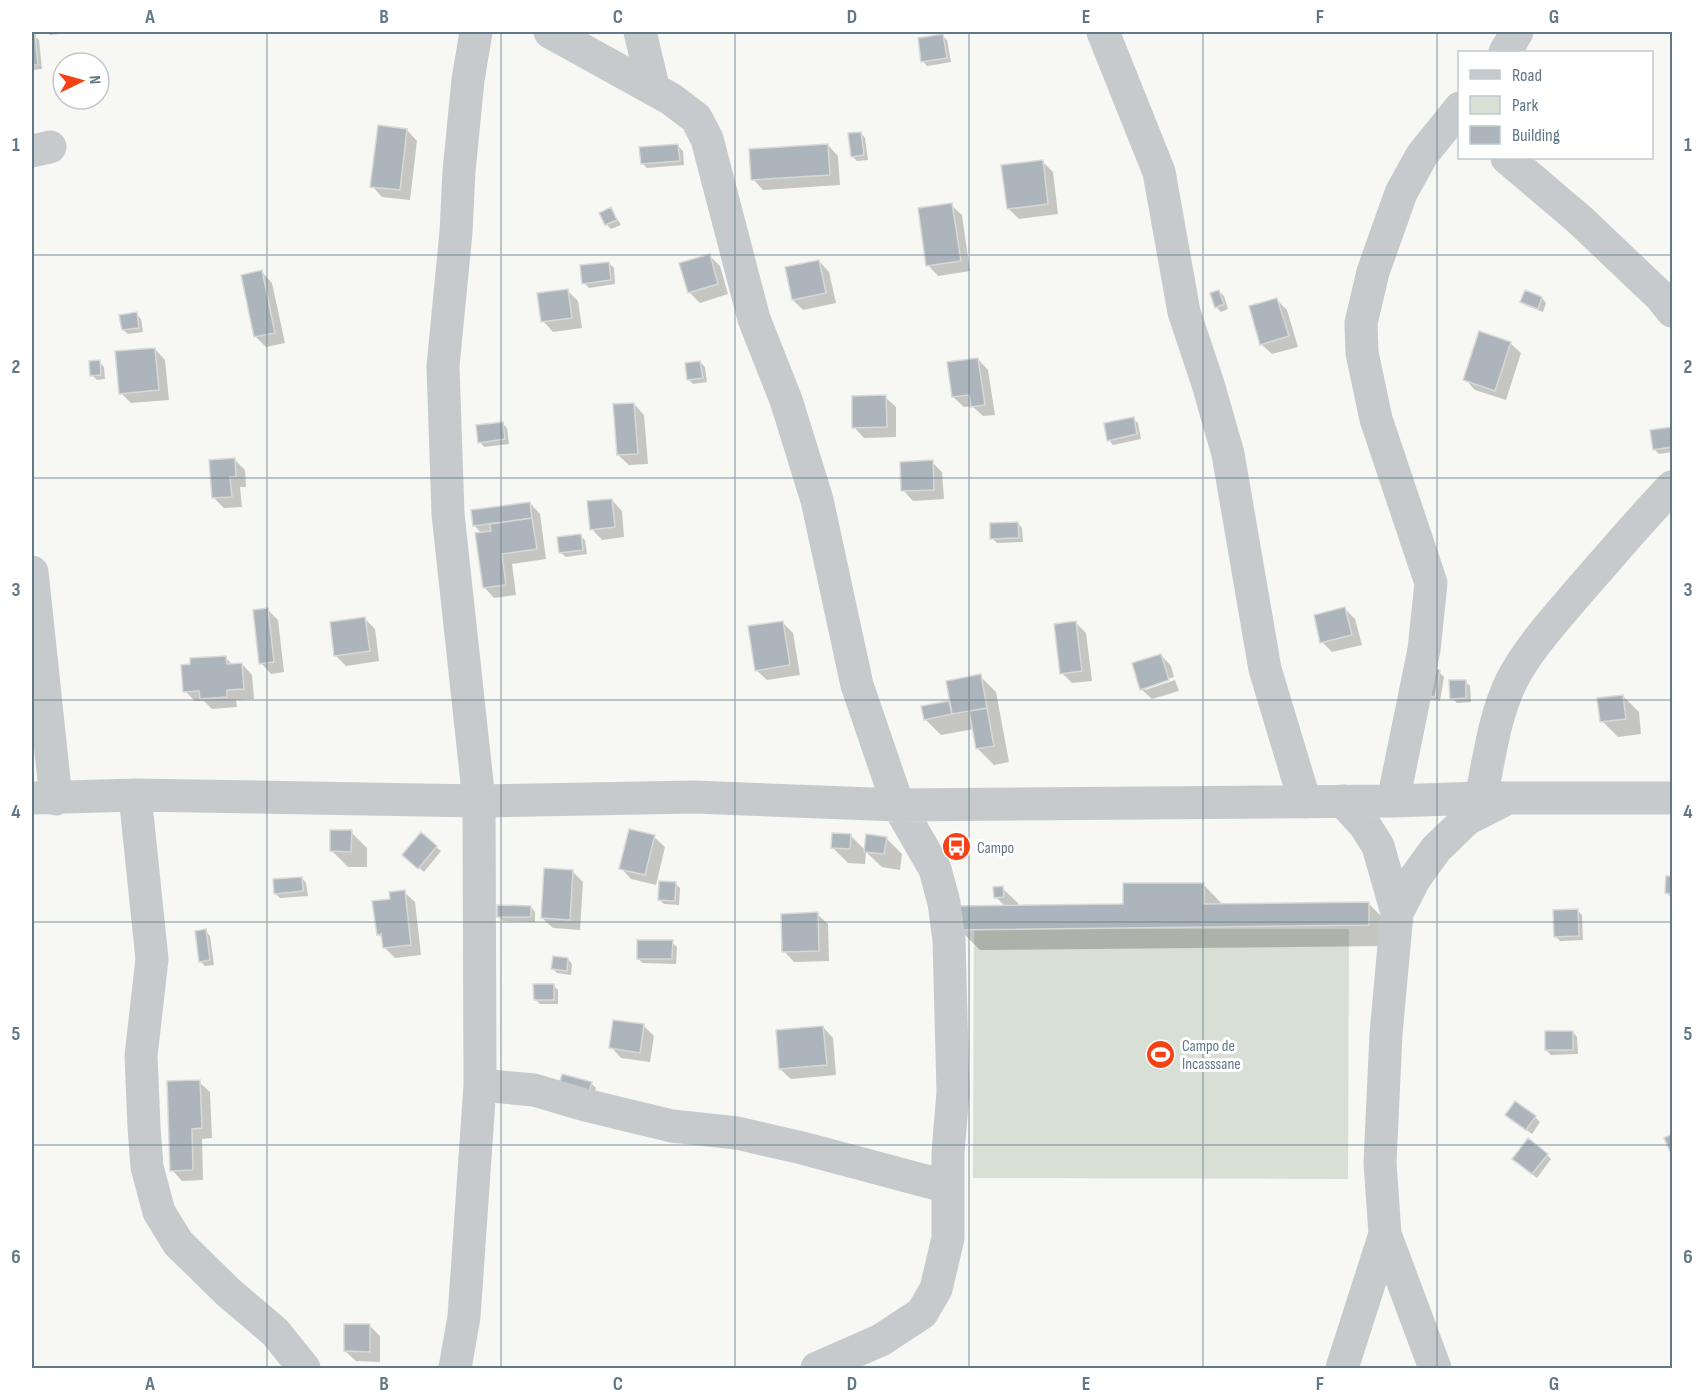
<svg xmlns="http://www.w3.org/2000/svg" width="1704" height="1400" font-family="'Sofia Sans Condensed',sans-serif">
<rect width="100%" height="100%" fill="#f7f7f3"/>
<path fill="#d8dfd4" d="M974 929H1349L1348 1179 973 1178Z"/>
<path fill="#0003" d="M46 32H59V34L50 35Z
M32 35H34L39 40 42 69 32 70Z
M942 35 947 40 951 62 927 66 923 61Z
M407 130 417 141 410 200 382 197 372 186Z
M861 133 865 138 868 160 857 161 852 156Z
M828 145 838 156 840 185 763 190 753 179Z
M678 146 683 151 684 165 647 168 642 163Z
M1042 161 1053 172 1058 214 1019 219 1008 208Z
M951 205 962 215 970 271 938 276 928 265Z
M611 209 621 225 611 229 606 224Z
M709 255 720 266 728 294 700 303 689 292Z
M819 261 829 272 836 303 803 310 793 300Z
M609 263 614 268 615 284 589 288 584 283Z
M262 272 272 283 285 343 266 347 255 336Z
M567 290 578 301 582 328 553 332 543 321Z
M1219 291 1224 296 1228 309 1221 312 1216 307Z
M1542 298 1546 303 1543 312 1527 306 1522 302Z
M1277 300 1287 310 1298 347 1272 354 1261 344Z
M136 314 141 319 143 332 128 334 123 330Z
M1510 343 1521 353 1506 400 1475 390 1465 379Z
M155 349 165 360 169 400 131 403 121 393Z
M978 359 988 370 995 415 983 416 972 406 964 407 953 397Z
M99 362 104 367 105 379 97 380 92 375Z
M700 362 705 367 707 382 693 384 688 379Z
M885 397 896 407V437L864 438 854 427Z
M634 404 644 415 648 464 629 465 618 455Z
M1133 419 1138 423 1141 439 1113 445 1109 440Z
M502 423 507 428 509 444 484 447 480 442Z
M1672 429V452L1659 454 1654 449 1652 432Z
M234 459 245 470 246 487H240L242 507 224 508 214 498Z
M932 462 942 472 944 499 913 501 903 490Z
M612 500 622 511 624 537 602 540 592 529Z
M530 503 540 514 546 559 512 564 516 595 494 598 484 587 482 534 474 525Z
M1018 523 1022 528 1023 542 997 543 992 538Z
M580 536 585 540 587 554 566 557 561 553Z
M267 609 278 620 284 672 271 674 261 663Z
M1345 609 1355 619 1362 645 1332 652 1322 642Z
M364 618 375 629 379 661 346 666 336 656Z
M782 622 793 633 800 675 767 680 756 670Z
M1076 623 1086 633 1092 681 1072 683 1062 673Z
M1161 655 1171 666 1174 677 1145 686V690L1175 680 1179 691 1152 699 1141 689Z
M225 657 233 665 242 664 252 675 254 699 236 700 237 707 212 709 204 701H195L185 691Z
M1439 672 1444 677 1440 701 1426 699Z
M980 676 996 692 1009 762 994 765 978 749 974 729 941 735 925 719 923 707 951 702Z
M1465 681 1470 686 1471 702 1457 703 1452 698Z
M1623 696 1639 712 1641 734 1618 737 1602 721Z
M351 832 367 848V867H348L332 851Z
M850 835 866 851 886 838 902 854 900 870 882 867 866 852 865 864 848 863 832 847Z
M654 837 665 847 656 885 631 879 621 868Z
M436 847 441 851 424 872 409 859Z
M572 871 583 882 580 930 553 928 542 918Z
M302 878 306 883 308 896 280 898 275 893Z
M1667 878H1672V898L1667 893Z
M676 884 680 888 679 905 664 904 659 899Z
M1203 884 1223 905 1368 903 1390 925 1389 946 980 950 959 929 1006 907 996 897 1002 888 1018 903V907L1125 906Z
M404 892 415 902 421 955 395 958 384 947 383 939 378 934 392 900Z
M531 907 535 912V922L503 921 499 916Z
M1577 910 1582 915 1583 940 1560 941 1555 936Z
M817 914 828 924 829 961 794 962 784 951Z
M206 931 210 936 214 965 205 966 200 961Z
M672 942 677 947 676 964 643 963 638 959Z
M568 959 572 964 571 975 557 973 552 968Z
M553 985 558 990V1004H540L535 999Z
M643 1025 654 1036 650 1062 621 1058 611 1047Z
M823 1027 833 1038 836 1075 791 1079 780 1069Z
M1573 1032 1577 1037 1578 1054 1551 1055 1546 1050Z
M199 1082 210 1092 212 1138 202 1139 203 1180 182 1181 172 1170Z
M591 1083 596 1088 592 1102 564 1094Z
M1507 1115 1535 1117 1540 1122 1532 1134Z
M1547 1155 1551 1159 1537 1178 1519 1164Z
M370 1326 380 1336V1362L356 1361 345 1351Z"/>
<path fill="#acb5bb" stroke="#d8d8d6" stroke-width="1.5" d="M32 34H35L38 65H32Z
M943 34 947 58 921 62 918 38Z
M378 125 407 129 400 190 370 187Z
M861 132 864 155 851 157 848 133Z
M678 144 680 161 641 164 639 147Z
M828 144 830 175 751 180 749 149Z
M1043 160 1048 204 1007 209 1001 165Z
M952 203 961 261 926 266 918 208Z
M611 207 617 220 605 225 599 213Z
M710 254 718 284 688 293 679 263Z
M819 260 826 293 792 300 785 267Z
M609 262 611 280 582 284 580 265Z
M262 270 275 333 254 337 241 275Z
M568 289 572 318 541 322 537 293Z
M1219 290 1224 304 1215 308 1210 293Z
M1525 290 1542 297 1538 309 1520 302Z
M1277 298 1289 336 1260 345 1249 306Z
M137 312 139 328 122 330 119 315Z
M1479 331 1511 342 1495 391 1463 380Z
M155 348 159 390 119 394 115 351Z
M978 358 985 405 971 407 969 395 952 397 947 362Z
M100 360 101 375 90 376 89 361Z
M700 361 703 378 687 380 685 363Z
M886 395 887 427 852 428V396Z
M634 403 638 454 617 455 613 404Z
M1134 417 1137 434 1107 441 1104 423Z
M503 422 505 439 478 443 476 425Z
M1672 427V447L1653 450 1650 430Z
M235 458 236 477H230L232 497 212 498 209 460Z
M933 460 934 490 901 491 900 462Z
M612 499 615 527 590 530 587 501Z
M530 502 532 518 473 526 471 510Z
M532 518 537 549 502 554 506 585 483 588 475 533 491 531 490 524Z
M1018 522 1019 538 990 539V523Z
M581 534 583 550 559 553 557 537Z
M1345 607 1352 635 1320 643 1314 615Z
M268 608 274 662 259 664 253 610Z
M365 617 370 651 334 656 330 622Z
M783 621 790 665 755 671 748 626Z
M1076 621 1082 671 1060 674 1054 624Z
M1161 654 1169 680 1140 690 1132 663Z
M226 656 227 664 242 663 244 689 227 690V697L200 699 199 691 183 692 181 665 190 664V658Z
M1424 667 1440 670 1435 697 1420 694Z
M981 674 987 708 952 714 946 681Z
M1449 680H1466V698L1450 699Z
M1623 695 1626 719 1600 722 1597 698Z
M949 701 952 714 924 720 921 706Z
M987 708 994 746 976 749 969 711Z
M629 829 655 835 645 875 619 869Z
M330 830H352L351 852 330 851Z
M421 832 437 846 418 869 402 855Z
M832 833 851 834 850 849 831 848Z
M866 834 887 837 884 854 864 852Z
M544 868 573 870 570 920 541 918Z
M1666 876H1672V894L1665 893Z
M302 877 303 891 274 894 273 879Z
M659 881 676 882 675 901 658 900Z
M1123 883H1204V904L1369 902V925L957 930V906L1123 904Z
M1003 886 1004 897 994 898 993 887Z
M405 890 411 945 383 948 381 934 377 935 372 901 390 899 389 892Z
M497 905 531 906V917H497Z
M1578 909 1579 936 1554 937 1553 910Z
M818 912 819 951 782 952 781 914Z
M206 929 210 960 199 962 195 931Z
M637 940H673L672 959H637Z
M553 956 568 958 567 971 551 969Z
M533 984H554V1000H534Z
M613 1020 644 1024 640 1053 609 1048Z
M823 1026 827 1065 779 1069 776 1030Z
M1545 1031H1573V1050H1545Z
M562 1074 592 1082 587 1098 558 1090Z
M200 1080 202 1128 192 1129 193 1170 170 1171 167 1081Z
M1515 1101 1536 1116 1526 1130 1505 1115Z
M1672 1134V1156L1664 1138Z
M1528 1138 1548 1154 1532 1174 1512 1159Z
M344 1324H370V1352L344 1351Z"/>
<g fill="none" stroke-linecap="round" stroke-linejoin="round">
<path stroke="#c6cacd" stroke-width="33" d="M550 32 671 99 696 118 707 139 754 319 786 400 817 500 857 685 898 805 935 869 944 903 949 940 953 1092 948 1153V1238L936 1289 922 1313 881 1340 817 1368
M640 32 654 90
M1103 32 1159 172 1184 312 1208 384 1228 454 1265 669 1305 802
M1505 52 1517 32
M32 151 50 147
M1507 158 1580 220 1660 296 1672 311
M32 572 56 799
M135 795 152 959 141 1056 144 1127 147 1167 159 1212 178 1243 228 1292 275 1332 304 1368
M32 798 135 795 479 801 694 797 898 805 1393 801 1481 798H1672
M1481 798C1489 760 1494 717 1511 682 1528 648 1556 619 1580 590 1611 555 1640 520 1672 487
M1343 801 1364 824 1378 846 1397 913 1386 1034 1380 1163 1385 1234 1435 1368
M1393 801 1424 650 1431 583 1376 419 1362 353 1361 323 1373 272 1401 193 1422 155 1460 108
M1397 913 1415 878 1436 849 1467 819 1502 801
M480 1085 534 1090 585 1105 672 1126 737 1133 802 1148 948 1187
M455 1368 464 1317 480 1085 479 801 448 514 443 366 456 232 459 171 468 80 476 32
M1342 1368 1385 1234"/>
</g>
<path fill="none" stroke="#637887" stroke-width="1.5" stroke-opacity="0.55" d="M267 32V1368M501 32V1368M735 32V1368M969 32V1368M1203 32V1368M1437 32V1368M32 255H1672M32 478H1672M32 700H1672M32 922H1672M32 1145H1672"/>
<defs>
<symbol id="bus-disc" viewBox="-11 -11 22 22"><circle r="9.5" fill="#f44216" stroke="#fff"/><path d="M-5-6H5V4H4V6H2V4H-2V6H-4V4H-5ZM-3.5-4V0h7V-4ZM-3.5 1.2v1.5H-2V1.2ZM2 1.2v1.5H3.5V1.2Z" fill="#fff"/></symbol>
<symbol id="stadium-disc" viewBox="-11 -11 22 22"><circle r="9.5" fill="#f44216" stroke="#fff"/><path d="M0-5a6.5 5 0 1 0 0 10a6.5 5 0 1 0 0-10ZM-3.5-1.8h7v3.6h-7Z" fill="#fff"/></symbol>
</defs>
<g fill-rule="evenodd">
<use href="#bus-disc" x="940" y="830" width="33" height="33"/>
<use href="#stadium-disc" x="1144" y="1038" width="33" height="33"/>
</g>
<g text-anchor="middle" stroke-width="6" stroke-linejoin="round" paint-order="stroke">
<g font-size="16" fill="#637887" stroke="#fff" text-anchor="start">
<text x="977" y="853">Campo</text>
<text x="1182" y="1051">Campo de<tspan x="1182" dy="18">Incasssane</tspan></text>
</g>
</g>
<rect width="1704" height="1400" fill="none" stroke="#ffffff" stroke-width="66"/>
<rect x="1458" y="51" width="195" height="108" fill="#ffffff" stroke="#c1c9cf" stroke-width="1.5"/>
<rect x="1470" y="70" width="30" height="9" fill="#c6cacd" stroke="#c1c9cf" stroke-width="1.5"/>
<text x="1512" y="81" font-size="18" fill="#637887">Road</text>
<rect x="1470" y="96" width="30" height="18" fill="#d8dfd4" stroke="#c1c9cf" stroke-width="1.5"/>
<text x="1512" y="111" font-size="18" fill="#637887">Park</text>
<rect x="1470" y="126" width="30" height="18" fill="#acb5bb" stroke="#c1c9cf" stroke-width="1.5"/>
<text x="1512" y="141" font-size="18" fill="#637887">Building</text>
<g transform="translate(81 81) rotate(85)"><circle r="28" fill="#ffffff" stroke="#c1c9cf" stroke-width="1.5"/>
<path d="M0-4.5L10 22L0 15L-10 22Z" fill="#f44216"/>
<text y="-9" font-size="16" font-weight="bold" text-anchor="middle" fill="#637887">N</text>
</g>
<rect x="33" y="33" width="1638" height="1334" fill="none" stroke="#637887" stroke-width="2"/>
<g font-size="20" text-anchor="middle" font-weight="bold" fill="#637887">
<text x="150" y="23">A</text>
<text x="384" y="23">B</text>
<text x="618" y="23">C</text>
<text x="852" y="23">D</text>
<text x="1086" y="23">E</text>
<text x="1320" y="23">F</text>
<text x="1554" y="23">G</text>
<text x="16" y="151">1</text>
<text x="1688" y="151">1</text>
<text x="16" y="373">2</text>
<text x="1688" y="373">2</text>
<text x="16" y="596">3</text>
<text x="1688" y="596">3</text>
<text x="16" y="818">4</text>
<text x="1688" y="818">4</text>
<text x="16" y="1040">5</text>
<text x="1688" y="1040">5</text>
<text x="16" y="1263">6</text>
<text x="1688" y="1263">6</text>
<text x="150" y="1390">A</text>
<text x="384" y="1390">B</text>
<text x="618" y="1390">C</text>
<text x="852" y="1390">D</text>
<text x="1086" y="1390">E</text>
<text x="1320" y="1390">F</text>
<text x="1554" y="1390">G</text>
</g>
</svg>
